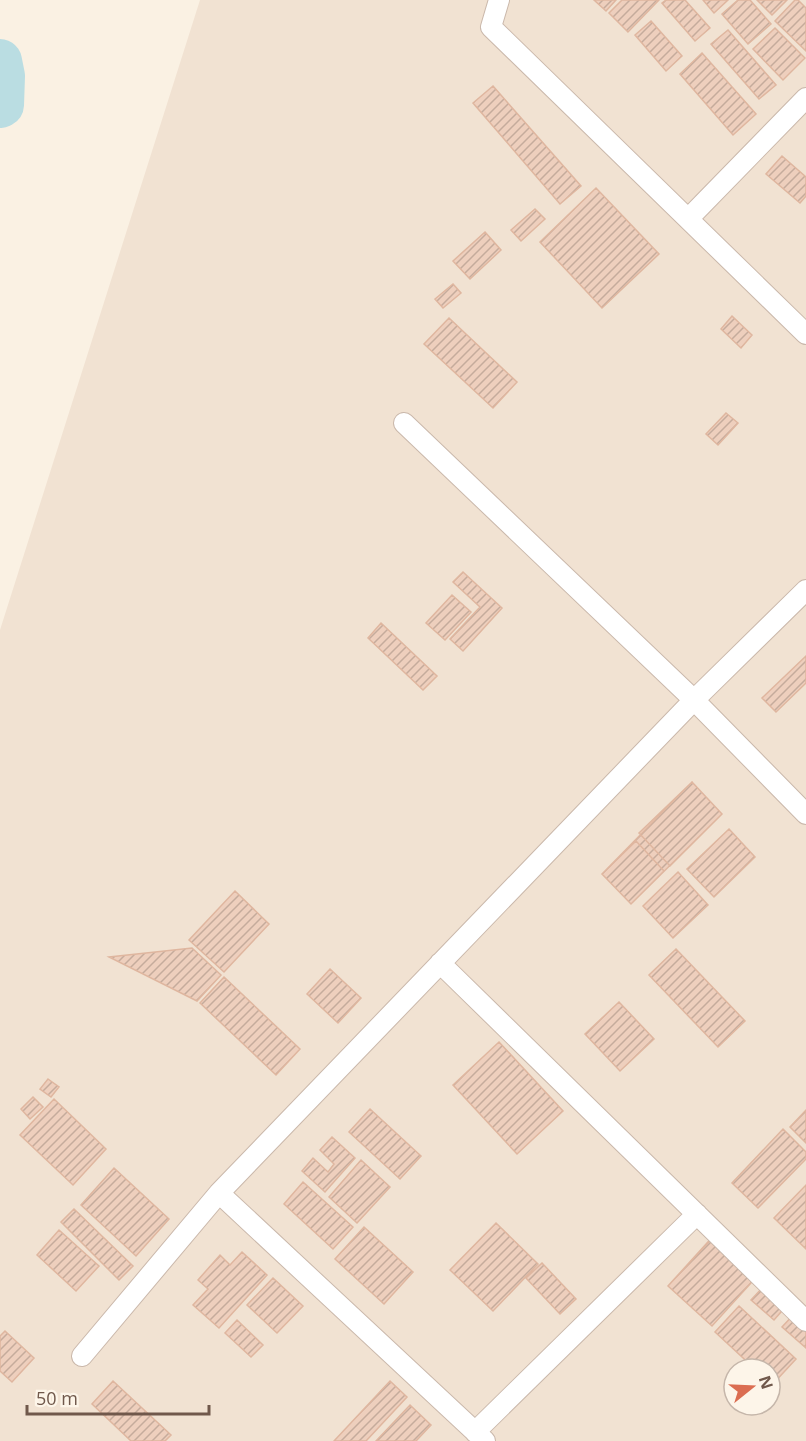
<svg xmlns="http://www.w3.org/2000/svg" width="806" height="1441" font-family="'Open Sans',sans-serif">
<defs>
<pattern id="building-hatch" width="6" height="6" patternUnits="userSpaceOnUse" patternTransform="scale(1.5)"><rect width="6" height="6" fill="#eecfbd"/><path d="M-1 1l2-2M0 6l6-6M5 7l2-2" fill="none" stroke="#c5ab9c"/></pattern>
</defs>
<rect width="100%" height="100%" fill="#faf1e3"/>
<path fill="#f1e2d2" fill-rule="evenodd" d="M200 0H806V1441H0V630ZM734 1369H770V1405H734Z"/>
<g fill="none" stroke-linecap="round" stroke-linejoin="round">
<path stroke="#badde2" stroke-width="44" d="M0 61 3 76 2 105 0 106"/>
</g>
<path fill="url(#building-hatch)" stroke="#dfb69f" stroke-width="1.5" d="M594 0H616L606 11Z
M622 0H659L628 32 609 13Z
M666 0H685L710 28 695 41 662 3Z
M703 0H728L714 13Z
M738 0H750L771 24 748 44 722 14Z
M757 0H787L772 15Z
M795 0H798L806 8V51L775 21Z
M651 21 682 56 666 71 635 35Z
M775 28 805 58 783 80 753 49Z
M728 30 776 85 759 99 711 44Z
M702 53 756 114 733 135 680 74Z
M493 86 581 186 560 204 473 103Z
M782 156 806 177V196L800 203 766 174Z
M596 188 659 254 602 308 540 242Z
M535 209 545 219 521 241 511 230Z
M485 232 501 250 470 279 453 261Z
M453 284 461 293 443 308 435 299Z
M732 316 752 335 741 348 721 329Z
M449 318 517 382 493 408 424 344Z
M726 413 738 423 718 445 706 434Z
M463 572 502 608 463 651 450 639 480 607 453 582Z
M452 595 471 612 445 640 426 623Z
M381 623 437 676 423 690 368 638Z
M806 656V683L776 712 762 698Z
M692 782 722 814 670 866 639 833Z
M692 782 722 814 631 904 602 874Z
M729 829 755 857 714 897 687 869Z
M636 841 664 871 631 904 602 874Z
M678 872 708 905 673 938 643 906Z
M235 891 269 924 224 972 189 940Z
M192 948 221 975 197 1001 109 957Z
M676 949 745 1021 718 1047 649 975Z
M676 949 745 1021 718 1047 649 975Z
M330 969 361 998 338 1023 307 994Z
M224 977 300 1049 276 1075 200 1003Z
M619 1002 654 1039 620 1071 585 1034Z
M499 1042 563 1111 517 1154 453 1085Z
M48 1079 59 1087 51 1097 40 1089Z
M33 1097 43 1107 30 1119 21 1109Z
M54 1099 106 1149 73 1185 20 1135Z
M370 1109 421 1156 400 1179 349 1132Z
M806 1110V1143L790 1127Z
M783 1129 806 1152V1159L758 1208 732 1183Z
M332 1137 355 1158 325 1192 302 1171 313 1158 328 1172 334 1164 320 1150Z
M361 1160 390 1187 357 1223 329 1197Z
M114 1168 169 1219 136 1256 81 1205Z
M303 1182 353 1227 333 1249 284 1204Z
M806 1185V1249L774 1218Z
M74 1209 133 1266 119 1280 61 1222Z
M496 1223 538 1264 493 1311 450 1270Z
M364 1227 413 1272 384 1304 335 1259Z
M59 1230 99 1266 76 1291 37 1255Z
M716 1233 760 1273 712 1326 668 1286Z
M717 1233 760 1273 712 1326 668 1286Z
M242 1252 267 1275 219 1328 193 1305 208 1289 198 1280 220 1255 230 1265Z
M542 1263 576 1299 560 1314 526 1278Z
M273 1278 303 1306 277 1333 247 1305Z
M766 1284 788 1304 774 1320 751 1300Z
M739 1306 796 1359 772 1385 770 1383V1369H755L715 1332Z
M797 1311 806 1319V1348L782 1327Z
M237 1320 263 1345 251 1357 225 1333Z
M5 1331 34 1358 12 1382 0 1371V1336Z
M113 1381 171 1435 165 1441H131L92 1404Z
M390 1381 407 1397 366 1441H334Z
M410 1405 431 1425 416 1441H376Z"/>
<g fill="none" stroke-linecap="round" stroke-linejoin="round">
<defs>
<path id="street" d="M499 0 491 27 806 334
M688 219 806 98
M404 423 694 700 806 814
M440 963 806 1321
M219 1193 485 1441
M82 1356 219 1193 694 700 806 590
M475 1432 697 1214"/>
</defs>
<use href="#street" stroke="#cab8ab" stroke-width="22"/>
<use href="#street" stroke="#fff" stroke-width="20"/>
</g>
<g transform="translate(752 1387) rotate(72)"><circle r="28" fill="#fdf5e9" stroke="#c5b6aa" stroke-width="1.5"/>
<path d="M0-4.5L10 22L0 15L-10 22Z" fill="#db6d51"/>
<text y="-9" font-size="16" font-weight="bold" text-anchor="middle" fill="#70584b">N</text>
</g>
<path d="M27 1405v9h182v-9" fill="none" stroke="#70584b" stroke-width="3"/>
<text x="36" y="1405" font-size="18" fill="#70584b" stroke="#fdf5e9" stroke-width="4.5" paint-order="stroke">50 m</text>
</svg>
